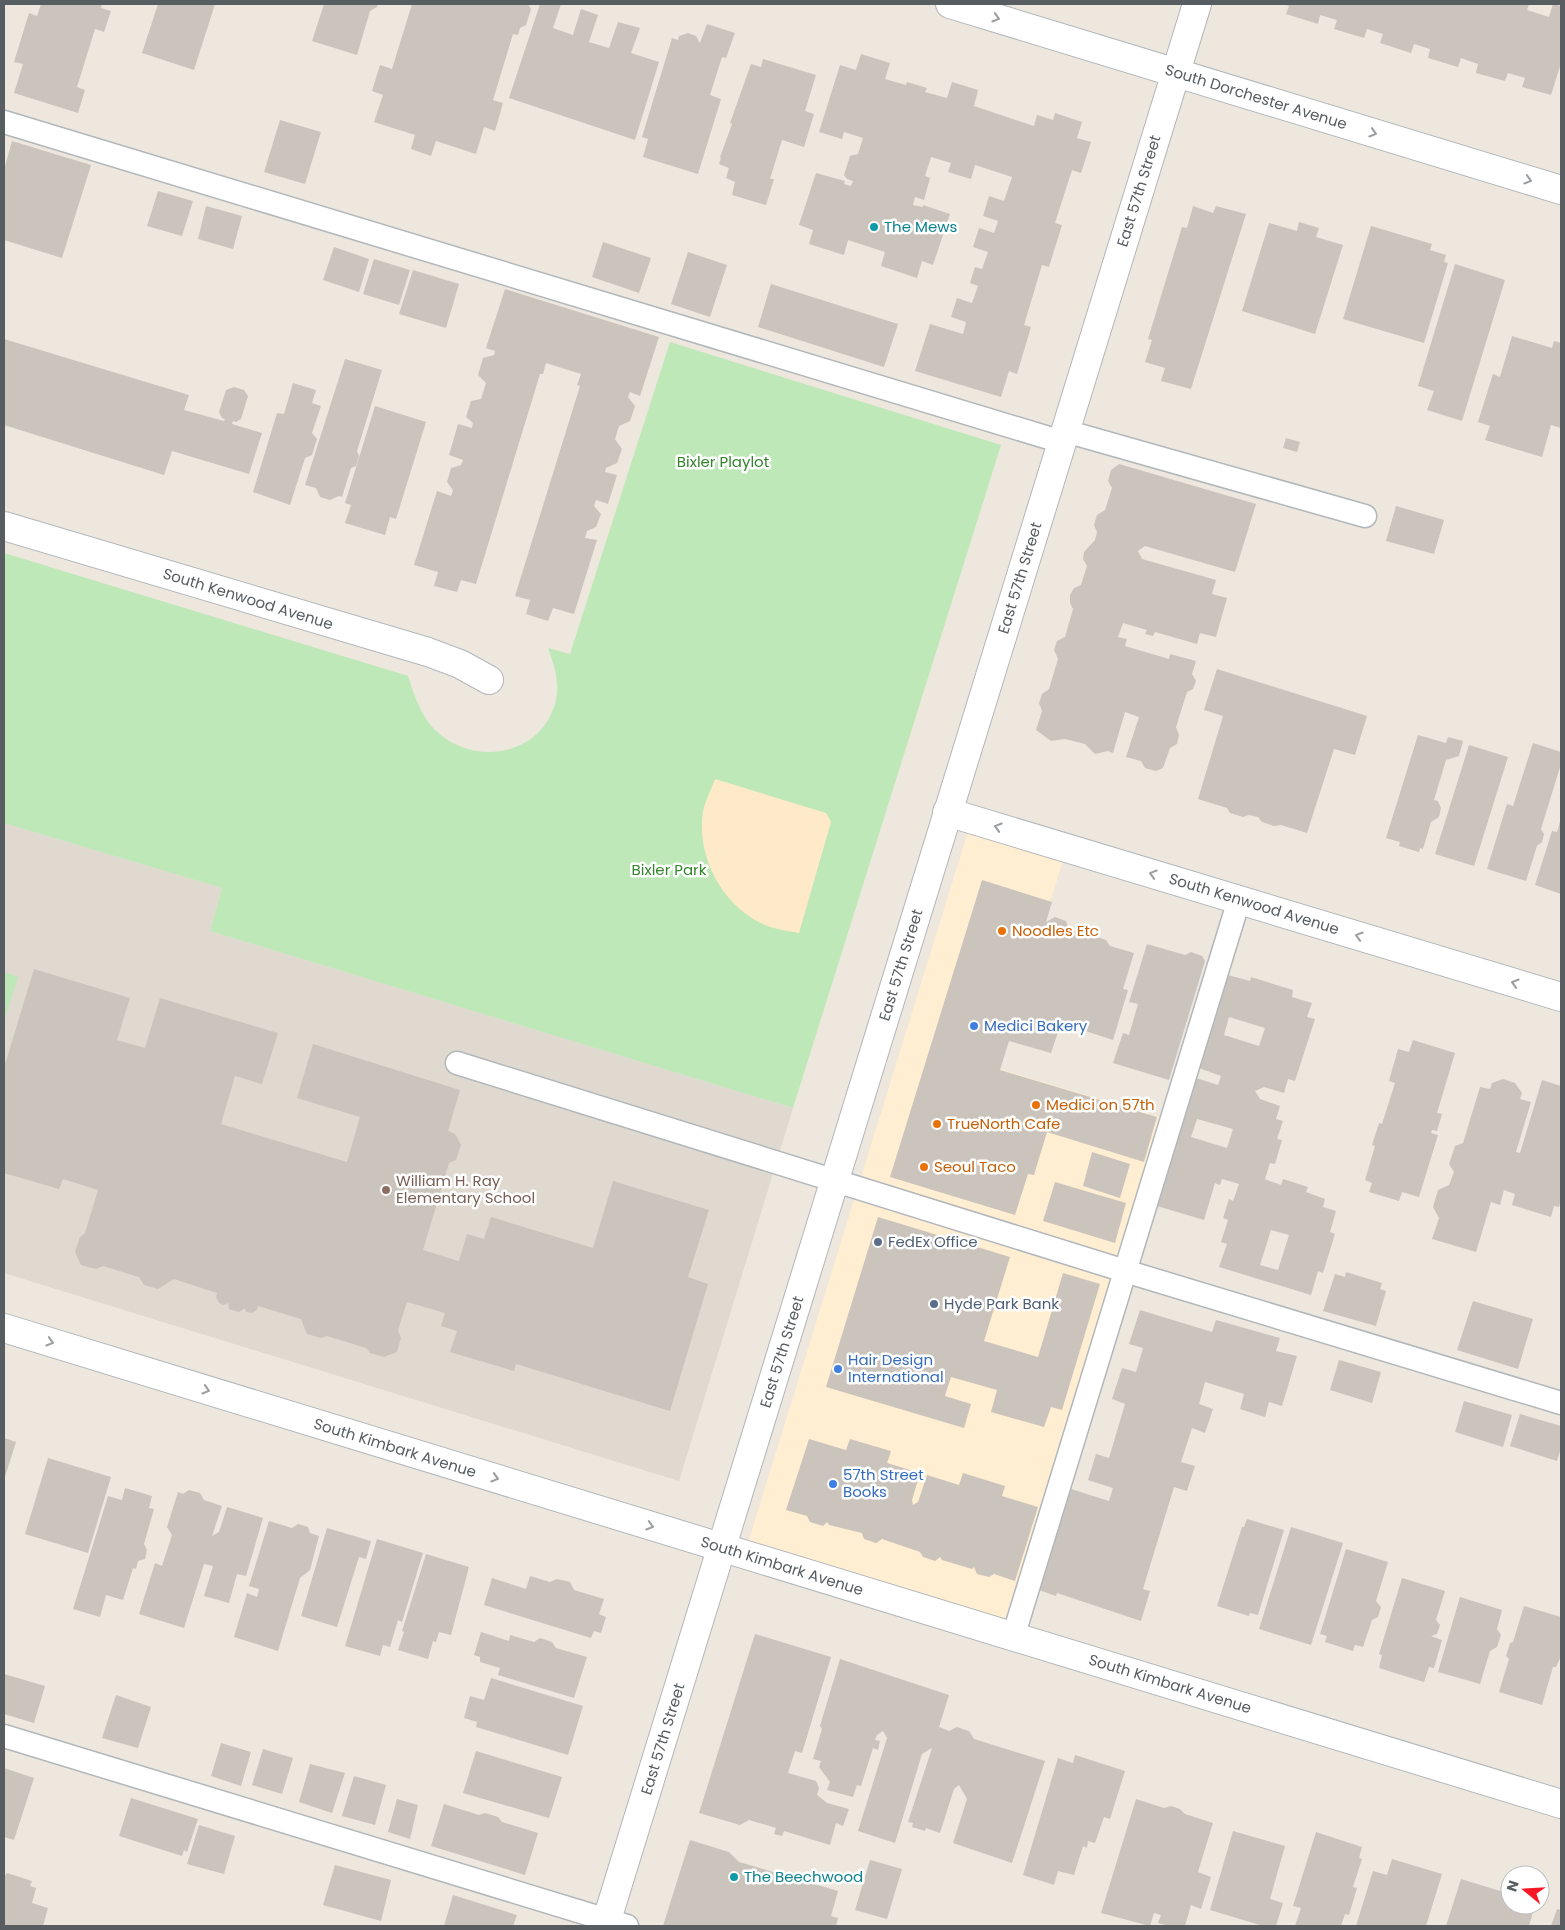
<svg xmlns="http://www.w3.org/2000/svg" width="1565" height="1930" font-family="Poppins,sans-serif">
<rect width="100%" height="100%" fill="#ede7de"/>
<path fill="#ffeed1" d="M970 825 1065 854 999 1069 1167 1119 1007 1629 746 1549Z"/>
<path fill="#dfd9cf" d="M4 823 222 888 210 931 793 1108 679 1481 4 1273Z"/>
<path fill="#bee8b7" d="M670 342 1001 445 793 1108 210 931 222 888 4 823V553L408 676C414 695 421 716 435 730 474 768 543 756 556 700 560 682 554 665 548 648L570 654Z
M4 972 18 977 4 1022Z"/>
<path fill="#feeac8" d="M715 779 826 813 831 822 799 933C788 931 775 929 765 925 723 907 696 857 703 812 705 801 711 790 715 779Z"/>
<path fill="#cac4bd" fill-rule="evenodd" d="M41 4H102L101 8 111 11 104 32 95 29 77 87 85 90 78 113 14 93 23 64 14 62 29 13 37 16Z
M158 4H215L194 70 142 53Z
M324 4H378L377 7 370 11 357 55 312 41Z
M412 4H528L531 9 526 25 520 28 518 35 513 34 493 100 503 103 495 131 484 127 476 154 436 141 431 156 411 149 415 135 374 122 383 95 372 91 380 65 392 69Z
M540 4H561L553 28 573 35 581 9 598 15 589 42 609 48 618 22 640 28 631 53 659 62 635 140 509 98Z
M1284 4H1529L1527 10 1549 17 1553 4 1561 6V63L1551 95 1522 87 1525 78 1508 73 1505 81 1476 73 1478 64 1461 58 1458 67 1428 58 1430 49 1414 44 1411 53 1380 43 1383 34 1367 29 1364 38 1334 29 1337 20 1320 15 1318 24 1286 14 1289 6Z
M707 24 735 33 726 58 722 57 710 95 721 99 698 174 643 157 648 139 642 137 672 38 678 40 679 36 688 33 696 36 700 43Z
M861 54 890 63 885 79 906 85 907 82 927 88 925 92 947 98 952 82 978 90 974 106 1034 126 1037 115 1053 120 1055 113 1082 122 1077 138 1091 142 1081 173 1072 170 1055 223 1062 225 1049 267 1042 265 1024 325 1031 327 1017 374 1009 371 1001 397 915 371 930 324 963 334 966 322 951 317 957 298 972 303 978 286 970 283 975 267 982 269 988 252 973 247 979 228 994 233 998 221 983 216 989 196 1004 201 1012 177 975 165 971 179 948 172 951 163 931 157 925 176 930 178 924 200 915 197 913 205 923 207V205L950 214 933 265 922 261 917 278 881 266 885 252 848 240 844 255 809 244 813 230 799 225 816 173 845 181 844 184 851 186 853 181 847 179 844 175 850 156 858 154 863 138 844 132 842 139 819 132 840 65 856 70Z
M763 59 816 75 805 111 814 114 804 147 782 140 770 179H774L766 205 732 195 735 182 726 178 729 168 719 164 721 158 720 157 732 124 730 123 751 64 761 67Z
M280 120 321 132 305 184 264 172Z
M12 141 91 165 62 258 4 240V170Z
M158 191 193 201 182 236 147 226Z
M206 206 242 216 233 249 198 239Z
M1193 206 1213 213 1216 206 1246 214 1191 389 1161 381 1165 368 1145 362 1152 340 1148 339 1182 227 1187 228Z
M1299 222 1319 228 1316 237 1343 245 1315 334 1242 311 1269 223 1297 231Z
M1371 226 1432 244 1430 250 1446 255 1444 262 1448 263 1424 343 1343 319Z
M603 242 651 258 639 293 592 277Z
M334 247 369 259 359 292 323 280Z
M688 252 727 265 710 317 671 304Z
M374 259 410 270 399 305 363 294Z
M1455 264 1505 280 1462 421 1427 410 1434 391 1418 386Z
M413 270 459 284 446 328 399 314Z
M771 284 898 324 884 367 758 327Z
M505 289 659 337 640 396 630 392 628 397 635 406 630 421 619 426 615 439 622 449 617 463 606 468 605 472 617 475 608 504 596 500 594 506 601 514 596 527 587 531 585 538 597 540 574 614 553 608 548 621 526 614 530 600 515 596 580 386 577 385 581 374 546 363 543 374H540L476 584 461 580 457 592 434 586 438 572 414 565 437 491 451 496 453 490 447 482 451 468 461 465 463 460 449 455 458 424 472 428 473 423 466 417 471 401 481 399 486 383 478 375 483 358 494 355 495 351 486 348Z
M1512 336 1552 348 1554 341 1561 343V428L1551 425 1542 457 1485 440 1490 426 1478 422 1493 374 1500 377Z
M4 339 189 395 184 410 224 421 225 419 222 418 219 412 226 390 234 387 244 390 248 396 241 419 236 422 233 421 232 424 262 433 249 474 172 451 164 475 4 425Z
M345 359 382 370 357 451 359 456 356 466 351 468 342 497 339 496 330 500 320 497 316 488 305 485Z
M293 383 316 390 312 403 321 406 312 433 317 439 312 455 305 458 290 505 253 492 277 413 284 414Z
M375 406 426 422 396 519 390 517 385 535 345 523 351 505 345 503Z
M1286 438 1300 442 1297 452 1283 448Z
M1119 464 1256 504 1235 572 1145 546 1138 551 1142 559 1216 580 1212 594 1227 598 1216 637 1200 633 1197 644 1155 632 1153 636 1145 634 1147 630 1123 623 1118 637 1127 639 1125 646 1169 659 1170 654 1196 661 1192 674 1196 681 1193 689 1187 692 1176 727 1179 735 1177 744 1170 748 1163 768 1156 771 1145 768 1141 761 1126 757 1139 717 1125 712 1113 753 1108 751 1095 754 1085 744 1065 739 1051 741 1036 730 1042 711 1039 703 1042 694 1049 689 1058 659 1054 650 1057 641 1065 637 1073 609 1070 603V595L1074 588 1081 585 1087 566 1083 559 1084 552 1095 540 1097 532 1094 525 1097 515 1105 510 1112 488 1108 481 1111 470Z
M1396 506 1444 520 1434 554 1386 541Z
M1217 669 1367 716 1355 755 1334 749 1307 833 1281 825 1274 826 1262 822 1258 817 1249 815 1243 817 1230 813 1227 808 1198 799 1223 716 1204 710Z
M1418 735 1446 743 1448 737 1463 741 1459 756 1446 760 1434 800 1438 801 1441 808 1439 817 1431 822 1423 849 1420 848 1419 852 1399 846 1400 842 1386 838Z
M1533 743 1561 752V764L1541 829 1544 834 1542 842 1537 846 1526 881 1487 869 1507 804 1513 806Z
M1469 745 1508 757 1474 866 1435 854Z
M1561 818V894L1535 885 1552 831 1557 832Z
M982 880 1052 902 1046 922 1055 917 1066 921 1069 929 1088 934 1087 939 1094 936 1106 940 1110 946 1134 953 1123 989 1128 990 1113 1040 1061 1023 1051 1053 1009 1041 1000 1070 1157 1117 1144 1162 1047 1132 1034 1175 1028 1174 1015 1215 890 1177Z
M1147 944 1185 955 1191 952 1202 956 1205 961 1169 1080 1113 1063 1123 1033 1129 1035 1138 1004 1129 1002Z
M34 969 130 998 117 1040 145 1048 160 998 278 1033 262 1084 235 1076 221 1124 347 1162 360 1117 297 1098 313 1044 460 1090 448 1131 455 1134 461 1145 456 1160 449 1163 423 1250 459 1261 467 1234 484 1239 491 1217 593 1248 613 1181 709 1210 688 1277 708 1284 670 1411 516 1364 514 1371 450 1352 457 1331 441 1326 445 1313 407 1302 398 1330 401 1338 397 1352 384 1357 370 1353 366 1348 327 1336 321 1338 307 1334 301 1319 258 1306 257 1310 252 1313 246 1312 245 1308 239 1312 229 1309 228 1303 224 1305 219 1303 216 1297 217 1293 174 1279 158 1289 144 1285 139 1277 103 1266 96 1269 81 1265 75 1252 80 1237 85 1233 98 1190 63 1179 59 1189 4 1173V1068Z
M1228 975 1250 981 1251 977 1293 990 1292 997 1312 1003 1307 1017 1315 1019 1295 1081 1288 1079 1284 1093 1264 1087 1255 1091 1260 1099 1280 1106 1276 1119 1283 1121 1277 1139 1282 1140 1275 1164 1270 1163 1265 1179 1281 1185 1283 1179 1308 1187 1306 1192 1325 1199 1323 1207 1336 1211 1330 1232 1335 1234 1323 1273 1318 1271 1311 1295 1219 1267 1227 1244 1221 1242 1228 1220 1223 1218 1229 1199 1233 1201 1239 1184 1222 1179 1220 1185 1215 1183 1204 1220 1157 1206 1196 1078 1218 1085 1221 1076 1199 1068ZM1229 1017 1265 1028 1259 1046 1224 1035ZM1197 1119 1233 1129 1227 1148 1191 1137ZM1271 1230 1289 1235 1278 1270 1260 1265Z
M1413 1040 1455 1053 1437 1113 1442 1114 1437 1131 1432 1130 1431 1133 1438 1135 1419 1197 1402 1192 1399 1201 1369 1192 1372 1183 1365 1180 1375 1146 1372 1145 1379 1123 1382 1124 1395 1083 1389 1081 1398 1049 1409 1052Z
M1503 1079 1515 1083 1522 1093 1520 1099 1531 1102 1516 1152 1520 1153 1542 1080 1561 1086V1199L1559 1207 1554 1206 1551 1217 1512 1205 1515 1194 1504 1190 1500 1205 1491 1202 1476 1252 1432 1239 1439 1218 1433 1207 1438 1190 1449 1185 1454 1172 1449 1164 1455 1146 1463 1143 1480 1087 1490 1089 1492 1083Z
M1092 1152 1130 1164 1120 1198 1083 1186Z
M1055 1182 1126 1203 1115 1243 1043 1221Z
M878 1217 1010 1257 984 1341 1038 1357 1063 1273 1100 1284 1062 1410 1051 1407 1044 1427 991 1412 997 1390 951 1377 945 1396 971 1404 964 1428 826 1387Z
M1346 1272 1382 1283 1380 1289 1386 1291 1376 1326 1323 1311 1335 1274 1345 1277Z
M1473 1301 1533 1319 1518 1369 1457 1350Z
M1140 1310 1212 1332 1216 1320 1280 1338 1276 1351 1297 1356 1282 1406 1269 1402 1265 1417 1240 1409 1244 1394 1205 1382 1199 1404 1213 1409 1205 1433 1192 1428 1181 1462 1195 1466 1187 1491 1174 1487 1143 1589 1150 1591 1141 1621 1057 1593 1056 1596 1039 1590 1071 1489 1109 1501 1113 1488 1088 1480 1096 1454 1109 1458 1125 1404 1112 1399 1122 1368 1136 1372 1143 1348 1129 1344Z
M1339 1360 1381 1372 1372 1403 1330 1390Z
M1464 1401 1512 1415 1503 1447 1455 1432Z
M1520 1414 1561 1426V1448L1557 1461 1510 1446Z
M4 1438 16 1442 4 1480Z
M809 1439 846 1450 850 1439 891 1451 887 1463 920 1473 912 1500 913 1505 918 1502 927 1475 959 1485 963 1473 1005 1486 1002 1496 1038 1507 1015 1581 994 1574 989 1577 977 1574 974 1567 972 1569 942 1560 940 1557 935 1561 923 1557 920 1552 882 1539 876 1543 864 1539 862 1533 829 1525 827 1522 823 1526 810 1522 807 1516 786 1510Z
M48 1458 111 1477 88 1553 25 1534Z
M125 1488 152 1496 149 1508 154 1509 144 1544 147 1550 145 1559 138 1561 136 1569 133 1568 123 1600 106 1595 100 1617 73 1609 108 1496 122 1500Z
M189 1490 200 1493 204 1500 222 1506 212 1536 219 1532 227 1507 263 1518 246 1576 237 1574 229 1603 204 1596 213 1566 204 1564 184 1628 139 1614 155 1563 162 1566 172 1535 167 1527 178 1492 183 1494Z
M1247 1519 1284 1530 1258 1615 1250 1613 1249 1616 1217 1606 1242 1527H1244Z
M269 1521 292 1528 298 1524 308 1527 310 1533 319 1536 310 1570 300 1578 278 1651 234 1637 247 1593 257 1597 259 1589 249 1586Z
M1291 1527 1343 1543 1311 1645 1259 1629Z
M327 1528 371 1541 366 1559 359 1557 337 1627 301 1616Z
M377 1539 423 1553 402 1622 398 1620 390 1647 383 1645 380 1656 345 1646Z
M1346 1549 1388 1562 1376 1601 1381 1607 1378 1617 1372 1620 1363 1647 1355 1645 1353 1651 1325 1642 1327 1636 1320 1634Z
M426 1554 469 1567 451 1635 439 1632 436 1642 433 1641 428 1659 398 1650 404 1632 402 1631Z
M530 1576 550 1582 557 1579 570 1582 574 1590 604 1599 599 1614 606 1617 601 1633 594 1631 591 1638 484 1605 492 1578 526 1589Z
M1402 1578 1445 1591 1436 1620 1440 1625 1437 1634 1431 1636 1442 1640 1434 1668 1429 1667 1424 1682 1379 1668 1382 1655 1379 1654Z
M1460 1597 1502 1610 1497 1629 1501 1635 1497 1647 1490 1651 1480 1684 1438 1672Z
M1524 1606 1561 1617V1656L1556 1667H1553L1542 1705 1499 1692 1509 1659 1506 1656 1510 1643 1513 1642Z
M481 1632 509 1641 510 1635 534 1642 540 1638 552 1642 556 1648 587 1657 574 1698 498 1675 500 1668 480 1662V1657L474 1655Z
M755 1634 831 1657 802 1753 795 1751 788 1773 816 1781 819 1788 817 1795 827 1803 849 1809 843 1826 836 1823 830 1845 784 1831 782 1836 774 1834 776 1828 749 1820 740 1825 699 1813Z
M840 1659 949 1695 939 1727 949 1731 957 1727 969 1731 974 1739 1045 1761 1012 1863 953 1843 967 1799 959 1785 954 1789 940 1833 926 1828 925 1831 912 1827 913 1823 908 1822 932 1748 922 1754 895 1843 858 1831 887 1738 883 1731 877 1735 875 1740 880 1741 878 1750 873 1748 861 1786 857 1785 853 1797 827 1790 830 1782 819 1767 821 1761 813 1759 822 1729 820 1726Z
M4 1674 45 1686 34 1723 4 1714Z
M491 1678 583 1706 568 1755 476 1727 477 1722 464 1718 470 1696 484 1700Z
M116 1695 151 1707 138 1748 102 1738Z
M221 1743 251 1752 241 1786 211 1776Z
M263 1749 293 1758 282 1794 252 1785Z
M476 1751 562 1777 549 1818 463 1793Z
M1075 1755 1125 1771 1110 1819 1104 1817 1095 1843 1088 1841 1087 1848 1083 1846 1074 1875 1058 1871 1054 1885 1023 1875 1058 1758 1073 1763Z
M310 1764 345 1773 332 1813 299 1802Z
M4 1768 34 1778 14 1840 4 1837Z
M354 1776 386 1785 375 1825 342 1816Z
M131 1798 198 1819 187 1852 184 1850 182 1856 119 1836Z
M397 1799 418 1805 410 1839 388 1832Z
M1136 1799 1164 1808 1171 1806 1180 1809 1185 1814 1213 1823 1198 1872 1211 1877 1201 1909 1191 1905 1185 1926H1169L1158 1923 1161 1915 1154 1913 1150 1926 1101 1913Z
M444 1804 479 1815 485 1813 498 1817 502 1822 538 1833 525 1875 431 1846Z
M199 1825 235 1836 224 1874 187 1864Z
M1233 1831 1285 1846 1270 1899 1283 1903 1276 1926H1263L1210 1910Z
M1316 1832 1362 1847 1359 1858 1362 1859 1353 1887 1357 1888 1349 1915 1345 1914 1341 1926H1295L1301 1908 1293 1906Z
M690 1840 729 1852 739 1862 838 1891 831 1916 838 1918 836 1926H663Z
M1392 1859 1442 1874 1426 1926H1356L1373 1871 1387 1875Z
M870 1860 902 1869 887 1919 855 1910Z
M335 1865 391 1880 381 1921 323 1905Z
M7 1873 32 1881 30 1886 36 1888 32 1903 48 1908 43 1926H4V1877Z
M1461 1879 1510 1894V1905H1535L1529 1926H1446Z
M453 1895 517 1915 513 1926H444Z
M1557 1909 1561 1910V1926H1551Z"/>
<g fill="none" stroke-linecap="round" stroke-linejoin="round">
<defs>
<path id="service" d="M4 122 1062 442
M1065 431 1365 516
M457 1063 1125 1271 1561 1403
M1013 1637 1239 900
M4 1736 627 1926"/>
<path id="minor" d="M950 4 1561 190
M4 526 428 652 460 664 489 680
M947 812 1561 997
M4 1328 1561 1804"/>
<path id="tertiary" d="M605 1926 1197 4"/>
</defs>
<use href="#service" stroke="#b2b7bb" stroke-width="25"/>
<use href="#minor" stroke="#b2b7bb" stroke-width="30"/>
<use href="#tertiary" stroke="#b2b7bb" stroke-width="30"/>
<use href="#service" stroke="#fff" stroke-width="22"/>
<use href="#minor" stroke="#fff" stroke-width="28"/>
<use href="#tertiary" stroke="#fff" stroke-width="28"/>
</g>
<defs><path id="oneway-chevron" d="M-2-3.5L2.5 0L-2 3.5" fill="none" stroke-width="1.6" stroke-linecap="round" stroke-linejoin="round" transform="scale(1.25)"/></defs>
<g stroke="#9b9ea0">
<use href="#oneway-chevron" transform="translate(996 18) rotate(17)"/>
<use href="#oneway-chevron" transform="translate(1373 133) rotate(17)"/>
<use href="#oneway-chevron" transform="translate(1528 180) rotate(17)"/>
<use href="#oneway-chevron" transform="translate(998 827) rotate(-163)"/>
<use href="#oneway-chevron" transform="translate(1153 874) rotate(-163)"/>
<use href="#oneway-chevron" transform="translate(1359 936) rotate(-163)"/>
<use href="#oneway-chevron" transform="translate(1515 983) rotate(-163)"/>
<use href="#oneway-chevron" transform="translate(50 1342) rotate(17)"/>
<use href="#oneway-chevron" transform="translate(206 1390) rotate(17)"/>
<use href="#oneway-chevron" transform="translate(495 1478) rotate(17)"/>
<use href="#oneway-chevron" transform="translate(650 1526) rotate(17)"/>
</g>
<g fill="#0f9aa8" stroke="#fff" stroke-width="2">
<circle cx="874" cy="227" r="5"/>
<circle cx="734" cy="1877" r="5"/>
</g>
<g fill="#e8710a" stroke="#fff" stroke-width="2">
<circle cx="1002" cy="931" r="5"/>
<circle cx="1036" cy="1105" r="5"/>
<circle cx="937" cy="1124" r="5"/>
<circle cx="924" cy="1167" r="5"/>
</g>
<g fill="#3f7fe0" stroke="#fff" stroke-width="2">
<circle cx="974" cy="1026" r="5"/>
<circle cx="838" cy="1369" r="5"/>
<circle cx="833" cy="1484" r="5"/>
</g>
<circle fill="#8d6e63" stroke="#fff" stroke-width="2" cx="386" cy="1190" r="5"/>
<g fill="#5c6f8a" stroke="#fff" stroke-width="2">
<circle cx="878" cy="1242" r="5"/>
<circle cx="934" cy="1304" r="5"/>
</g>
<g text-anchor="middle" stroke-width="5" stroke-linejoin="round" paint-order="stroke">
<g font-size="15" fill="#585d61" stroke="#fff">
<text transform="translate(1256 97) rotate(17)" y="5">South Dorchester Avenue</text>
<text transform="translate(1139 191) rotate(-73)" y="5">East 57th Street</text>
<text transform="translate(1020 578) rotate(-73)" y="5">East 57th Street</text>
<text transform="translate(248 599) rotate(17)" y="5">South Kenwood Avenue</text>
<text transform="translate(1254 904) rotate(17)" y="5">South Kenwood Avenue</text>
<text transform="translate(901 965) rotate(-73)" y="5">East 57th Street</text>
<text transform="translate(782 1352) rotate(-73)" y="5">East 57th Street</text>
<text transform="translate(395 1448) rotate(17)" y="5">South Kimbark Avenue</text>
<text transform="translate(782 1566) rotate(17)" y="5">South Kimbark Avenue</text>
<text transform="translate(1170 1684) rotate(17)" y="5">South Kimbark Avenue</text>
<text transform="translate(663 1739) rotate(-73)" y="5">East 57th Street</text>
</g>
<g font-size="15" fill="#0d838f" stroke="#fff" text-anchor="start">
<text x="884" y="232">The Mews</text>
<text x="744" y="1882">The Beechwood</text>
</g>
<g font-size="15" fill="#33852c" stroke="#fff">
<text x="723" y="467">Bixler Playlot</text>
<text x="669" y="875">Bixler Park</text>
</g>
<g font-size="15" fill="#c56008" stroke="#fff" text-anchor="start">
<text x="1012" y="936">Noodles Etc</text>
<text x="1046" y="1110">Medici on 57th</text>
<text x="947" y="1129">TrueNorth Cafe</text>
<text x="934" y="1172">Seoul Taco</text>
</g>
<g font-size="15" fill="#366cbe" stroke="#fff" text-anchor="start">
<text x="984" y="1031">Medici Bakery</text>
<text x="848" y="1365">Hair Design<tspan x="848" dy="17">International</tspan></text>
<text x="843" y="1480">57th Street<tspan x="843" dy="17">Books</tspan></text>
</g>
<g font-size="15" fill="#785e54" stroke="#fff" text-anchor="start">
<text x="396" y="1186">William H. Ray<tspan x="396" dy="17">Elementary School</tspan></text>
</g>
<g font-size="15" fill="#4e5e75" stroke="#fff" text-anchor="start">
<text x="888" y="1247">FedEx Office</text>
<text x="944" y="1309">Hyde Park Bank</text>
</g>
</g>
<rect width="1565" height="1930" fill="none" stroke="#585d61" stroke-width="10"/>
<g transform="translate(1525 1890) rotate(288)"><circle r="24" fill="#ffffff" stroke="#bcbec0"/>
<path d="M0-4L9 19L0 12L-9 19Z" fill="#fa1725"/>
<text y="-8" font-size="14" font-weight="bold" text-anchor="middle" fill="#585d61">N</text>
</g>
</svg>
